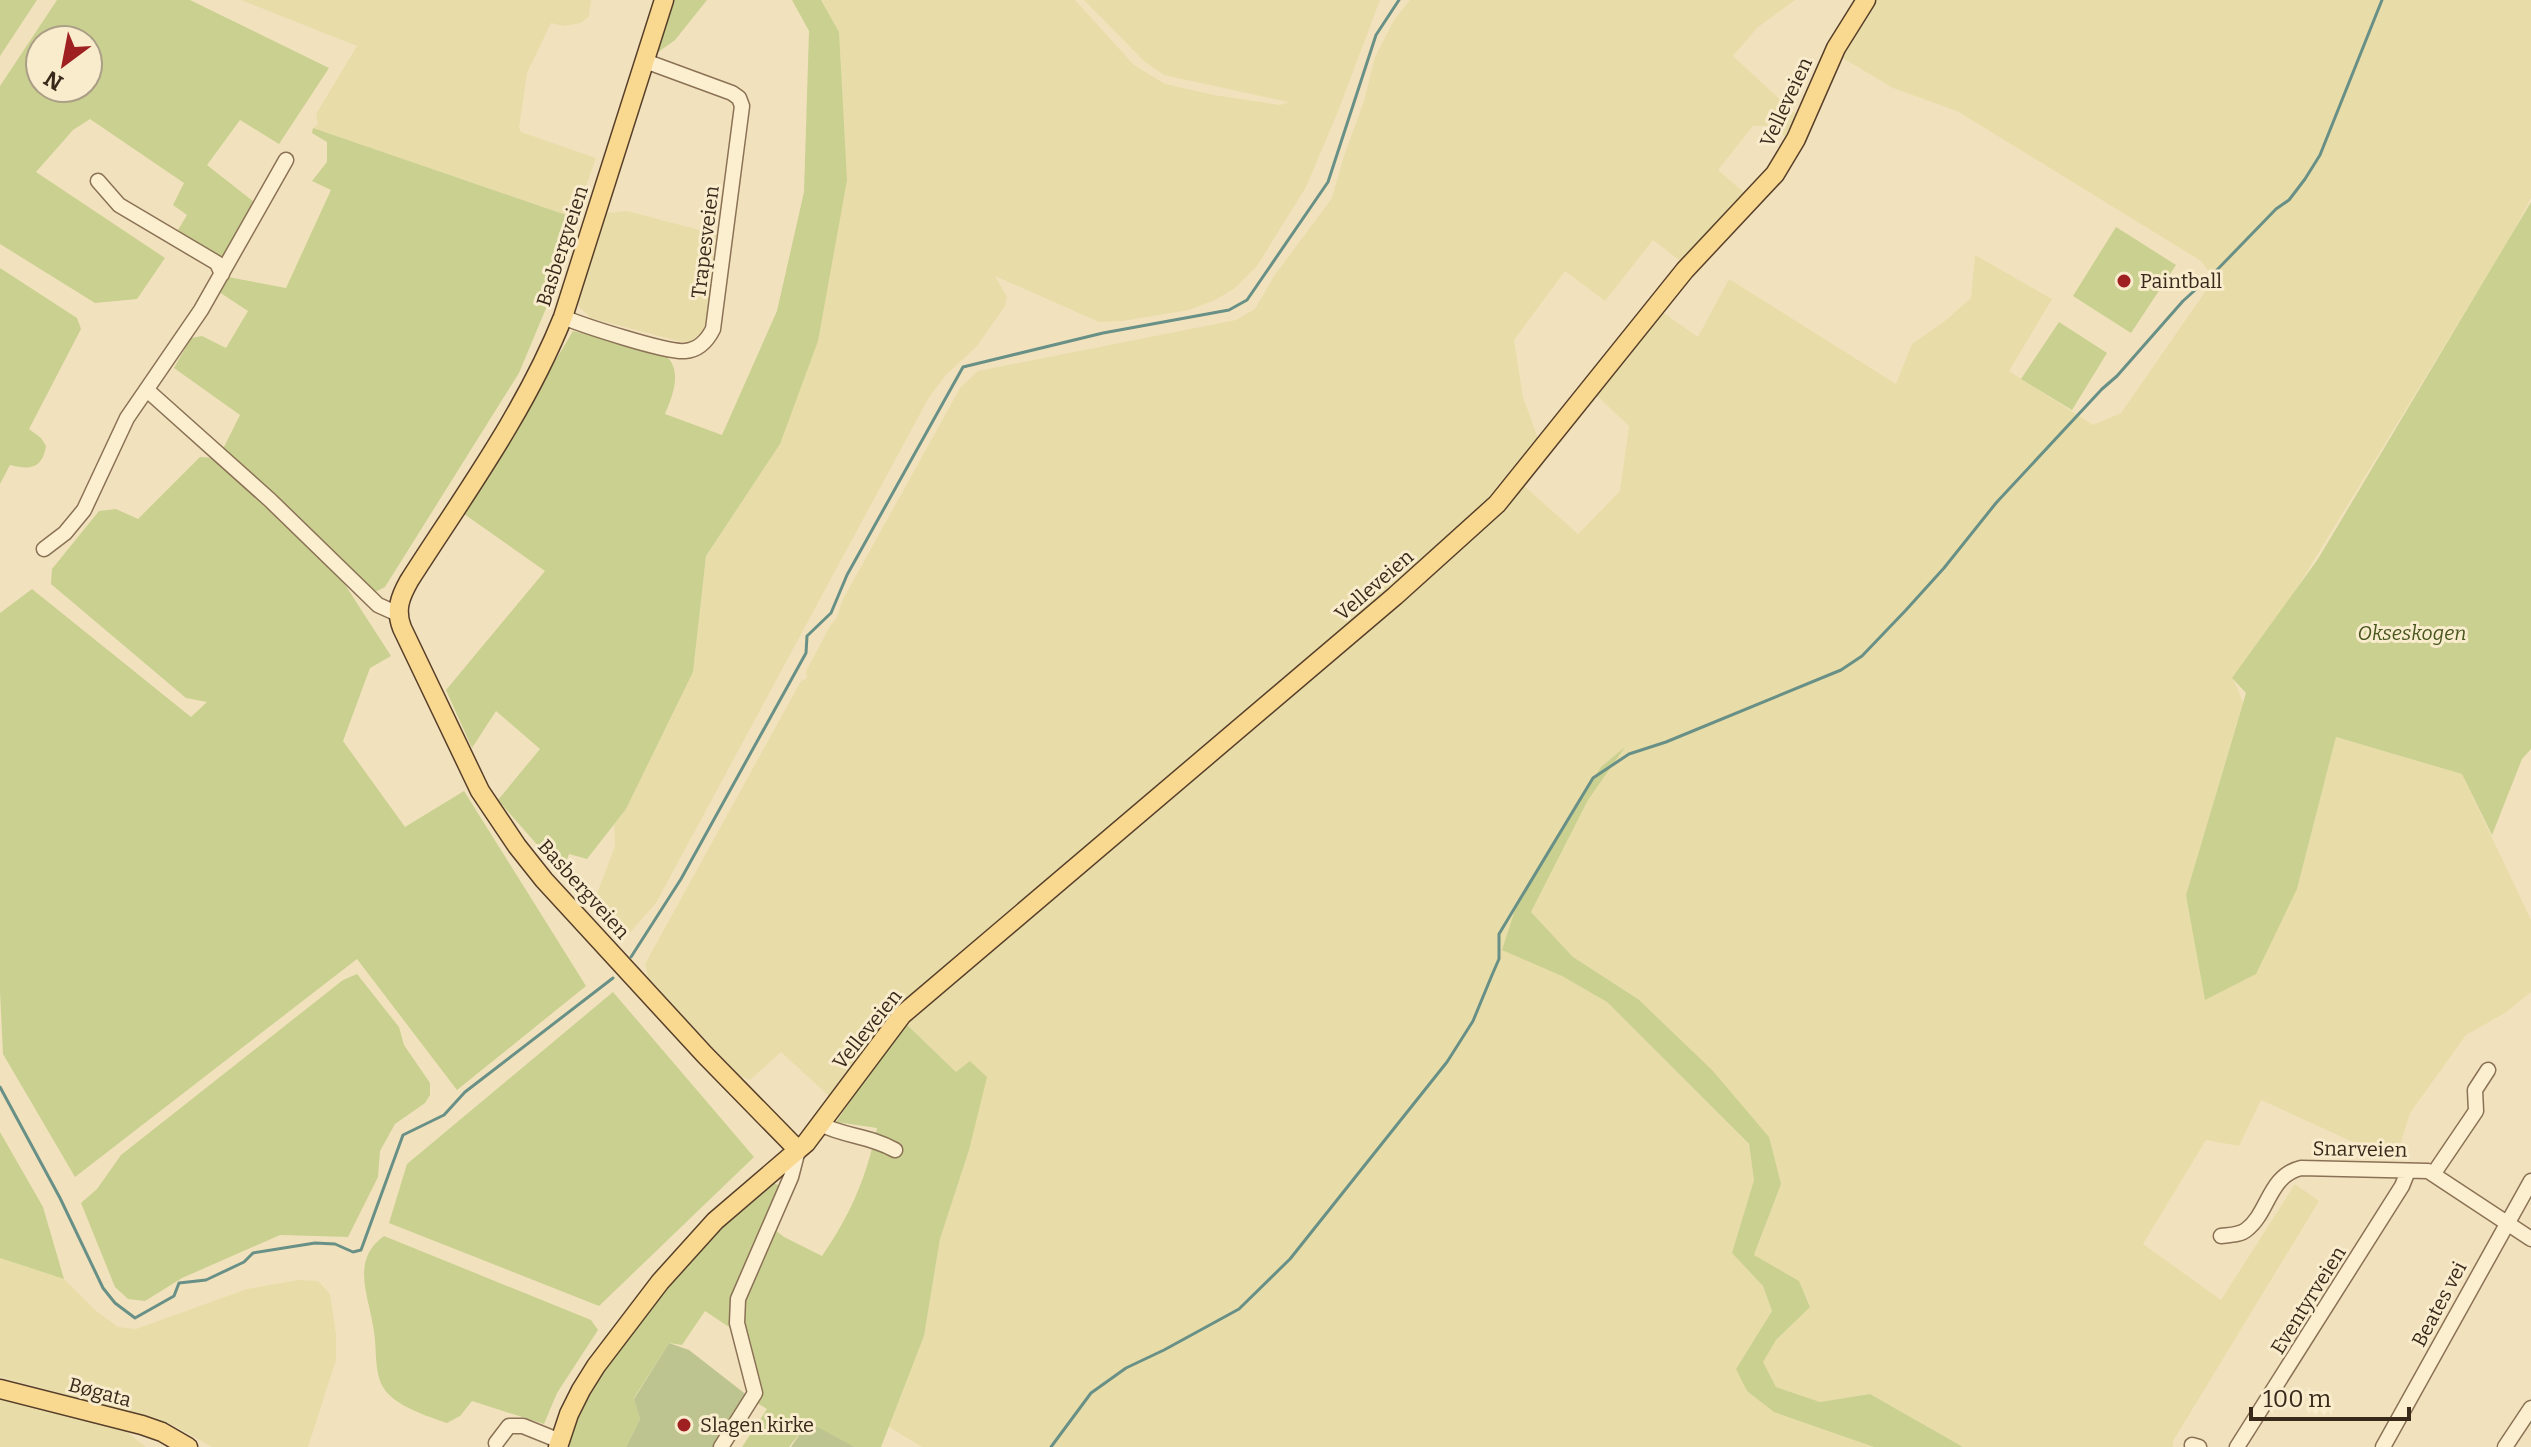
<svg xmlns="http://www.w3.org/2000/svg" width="2531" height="1447" font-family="Bitter,serif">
<rect width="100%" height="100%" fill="#f1e2bd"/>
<path fill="#e8dda9" d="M241 0H591L589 16 581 23 564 26 551 23 527 73 519 128 521 132 596 158 575 218 313 128 318 124 316 114 357 46Z
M821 0H1075L1134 65 1165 84 1214 95 1280 105 1288 102 1164 75 1145 62 1084 0H1380L1339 109 1306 187 1257 266 1234 289 1215 300 1189 310 1123 321 1099 322 995 276 1007 297 1005 306 977 346 945 376 928 399 656 903 627 936 591 909 615 846 614 824 626 809 693 672 706 556 780 444 839 32Z
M1410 0H1795L1758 27 1733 56 1799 117 1790 139 1768 126H1753L1718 170 1747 195 1684 264 1653 240 1605 301 1565 271 1514 340 1523 397 1539 441 1469 524 924 988 830 1097 781 1052 750 1080 739 1076 648 977 645 964 801 681 807 678 806 671 830 626 836 619 843 599 960 388 978 371 1236 320 1255 309 1274 276 1332 198 1344 156 1364 101 1375 57 1394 20Z
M1874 0H2531V198L2509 240 2291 598 2233 678 2243 702 2186 895 2297 889 2336 737 2462 774 2531 920V992L2505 1013 2466 1035 2410 1113 2395 1161 2261 1100 2239 1146 2206 1140 2143 1244 2221 1300 2295 1184 2319 1201 2173 1441V1447H1963L1870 1394 1820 1402 1776 1387 1762 1362 1776 1340 1810 1306 1799 1281 1754 1256 1781 1184 1638 999 1573 957 1531 912 1588 800 1622 750 1517 904 1562 976 1607 1002 1749 1145 1754 1180 1732 1253 1763 1286 1772 1311 1736 1369 1825 1428 1874 1447H922L889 1427 924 1336 940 1239 969 1150 956 1072 904 1022 1521 483 1578 534 1620 491 1629 426 1595 394 1658 309 1698 337 1729 279 1896 384 1912 344 1945 321 1971 298 1975 255 2052 299 2009 371 2093 425 2121 413 2214 279 2201 261 1957 111 1893 88 1839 56Z
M627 211 719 235 705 329 689 344 591 318 578 306 581 285 606 213Z
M0 1258 64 1279 95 1310 118 1327 136 1329 247 1289 298 1280 318 1281 330 1294 336 1334V1360L308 1447H212L167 1422 0 1377Z
M0 1395 123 1429 146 1447H0Z"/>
<path fill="#c9d090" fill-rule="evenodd" d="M0 0H37L0 56Z
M57 0H190L329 68 279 144 240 120 207 165 254 202 219 262 178 230 187 215 173 205 184 183 90 119 73 130 36 172 165 258 137 299 95 303 0 244V86ZM40 40H88V88H40Z
M672 0H707L675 40 657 53Z
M792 0H821L839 32 847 180 818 341 780 444 706 556 693 672 626 809 587 859 569 854 562 873 498 800 540 749 496 711 472 748 446 690 545 571 464 514 573 331 665 355C683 370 673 395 665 414L722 435 777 311 804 192 809 31Z
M313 128 575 218 547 306 519 373 385 587 373 593 221 453 240 415 174 368 191 338 202 336 226 348 248 311 219 292 228 277 286 288 331 190 312 181 327 162V142L312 133Z
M2531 202V749L2522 759 2492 835 2462 774 2336 737 2297 889 2256 974 2205 1000 2186 895 2246 693 2232 678 2318 559Z
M2116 227 2176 265 2131 333 2073 296Z
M0 268 77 318 81 329 29 429 41 438 46 446C42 469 30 470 10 465L0 484Z
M2059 322 2107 353 2072 410 2021 379Z
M200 457 216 458 342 580 391 656 370 668 343 741 405 827 464 791 586 986 457 1090 357 959 75 1177 3 1054 0 991V613L32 589 191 717 207 702 186 698 51 584 52 569 99 511 116 509 138 519Z
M1625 747 1588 800 1531 912 1573 957 1638 999 1712 1070 1769 1137 1781 1184 1754 1255 1799 1281 1810 1307 1776 1340 1763 1362 1776 1387 1820 1402 1870 1394 1963 1447H1874L1774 1412 1747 1391 1736 1369 1772 1311 1763 1286 1732 1253 1754 1180 1749 1144 1607 1002 1562 976 1502 950 1517 904 1601 767Z
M357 974 399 1027 404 1045 430 1083V1095L425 1103 395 1124 380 1151 378 1177 348 1237 280 1235 182 1278 145 1301 128 1299 115 1287 81 1203 97 1189 121 1155 343 980Z
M613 992 754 1157 599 1306 389 1223 407 1164Z
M904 1022 956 1072 970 1061 987 1077 969 1150 940 1239 924 1336 881 1447H855L808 1423 789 1447H742L767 1409 754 1401 735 1331 705 1311 682 1345 669 1343 634 1398 640 1419 626 1447H569L573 1425 590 1386 635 1327 713 1233 773 1183 783 1187 774 1229 784 1237 822 1256C851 1214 866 1178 877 1128L836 1122Z
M0 1132 43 1207 64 1279 0 1258Z
M384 1236 591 1320 598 1330 557 1393 544 1424 472 1401 460 1416 447 1423C427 1416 394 1406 383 1387 374 1371 377 1349 374 1332 370 1298 349 1261 384 1236Z"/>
<path fill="#bec490" d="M669 1343 689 1350 748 1396 717 1447H626L640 1419 634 1399Z
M808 1422 855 1447H791Z"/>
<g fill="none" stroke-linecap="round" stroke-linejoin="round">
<path stroke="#689086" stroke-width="3" d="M631 957 681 879 806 653 807 636 831 613 847 575 963 367 1103 333 1229 310 1247 300 1328 182 1376 35 1399 0
M0 1087 60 1198 103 1288 115 1303 135 1318 174 1296 179 1283 206 1280 244 1262 253 1253 315 1243 335 1244 353 1252 361 1250 403 1135 444 1115 465 1092 613 978
M1051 1447 1091 1393 1126 1368 1164 1350 1239 1309 1290 1259 1447 1062 1473 1021 1492 975 1499 959V934L1593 778 1629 754 1666 742 1841 670 1862 656 1906 610 1944 568 1996 503 2102 389 2117 376 2183 301 2215 272 2276 209 2289 200 2305 179 2320 155 2382 0"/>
<defs>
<path id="minor" d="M98 181 119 205 217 263 222 274
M563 317C582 325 667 353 685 351 698 350 707 341 713 329L742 106 739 98 732 93 645 61
M147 390 270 500 378 605 398 614
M44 549 65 533 84 510 127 418 201 310 286 160
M820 1124C846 1137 868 1135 895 1150
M2434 1173 2476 1111 2475 1090 2488 1070
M2221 1236C2229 1235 2240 1235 2246 1230 2269 1213 2268 1176 2301 1168L2428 1171 2531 1239
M496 1443 509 1426H523L560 1441
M2192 1445 2199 1447
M721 1447 755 1393 737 1323 738 1299 791 1177 798 1150
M2237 1447 2402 1186 2408 1171
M2383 1447 2531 1181
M2505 1447 2531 1408"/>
<path id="major" d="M664 0 563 317C525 412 464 495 409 581 400 597 395 610 402 628L480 791 517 846 544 880 705 1055 798 1150
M0 1389 142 1425 162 1432 188 1447
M558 1447 569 1414 581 1390 596 1366 660 1282 715 1221 806 1143 902 1015 1395 596 1497 504 1685 270 1775 174 1796 139 1836 48 1866 0"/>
</defs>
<use href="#minor" stroke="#8b7155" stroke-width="17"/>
<use href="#major" stroke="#573f2a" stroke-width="21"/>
<use href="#minor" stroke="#fcefd0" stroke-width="14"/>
<use href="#major" stroke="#f9d890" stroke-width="18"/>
</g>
<g fill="#9e2021" stroke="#f8eccd" stroke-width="3">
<circle cx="2124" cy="281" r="8"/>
<circle cx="684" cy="1425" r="8"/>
</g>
<g text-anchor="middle" stroke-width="6" stroke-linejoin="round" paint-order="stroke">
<g font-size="20" fill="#38291b" stroke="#f8eccd">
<text transform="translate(1786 102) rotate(-65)" y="7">Velleveien</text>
<text transform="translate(705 242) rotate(-83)" y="7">Trapesveien</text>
<text transform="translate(562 246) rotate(-72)" y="7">Basbergveien</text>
<text transform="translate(1374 585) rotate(-41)" y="7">Velleveien</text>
<text transform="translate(584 889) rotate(48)" y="7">Basbergveien</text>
<text transform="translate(867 1029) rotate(-51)" y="7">Velleveien</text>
<text transform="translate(2360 1149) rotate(1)" y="7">Snarveien</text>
<text transform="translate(2308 1300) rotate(-58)" y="7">Eventyrveien</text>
<text transform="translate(2439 1304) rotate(-62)" y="7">Beates vei</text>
<text transform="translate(100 1392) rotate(15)" y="7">Bøgata</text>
</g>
<g font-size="20" fill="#38291b" stroke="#f8eccd" text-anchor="start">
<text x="2140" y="288">Paintball</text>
<text x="700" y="1432">Slagen kirke</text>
</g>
<g font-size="20" font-style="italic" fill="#49571f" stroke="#f8eccd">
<text x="2412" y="640">Okseskogen</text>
</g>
</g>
<g transform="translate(64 64) rotate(212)"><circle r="38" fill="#f8eccd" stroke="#ab9e86" stroke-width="2"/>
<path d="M0-6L14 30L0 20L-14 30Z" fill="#9e2021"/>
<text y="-12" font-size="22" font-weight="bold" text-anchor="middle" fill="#38291b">N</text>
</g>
<path d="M2251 1407v12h158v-12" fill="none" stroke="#38291b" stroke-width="4"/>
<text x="2263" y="1407" font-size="24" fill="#38291b" stroke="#f8eccd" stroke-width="6" paint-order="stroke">100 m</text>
</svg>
